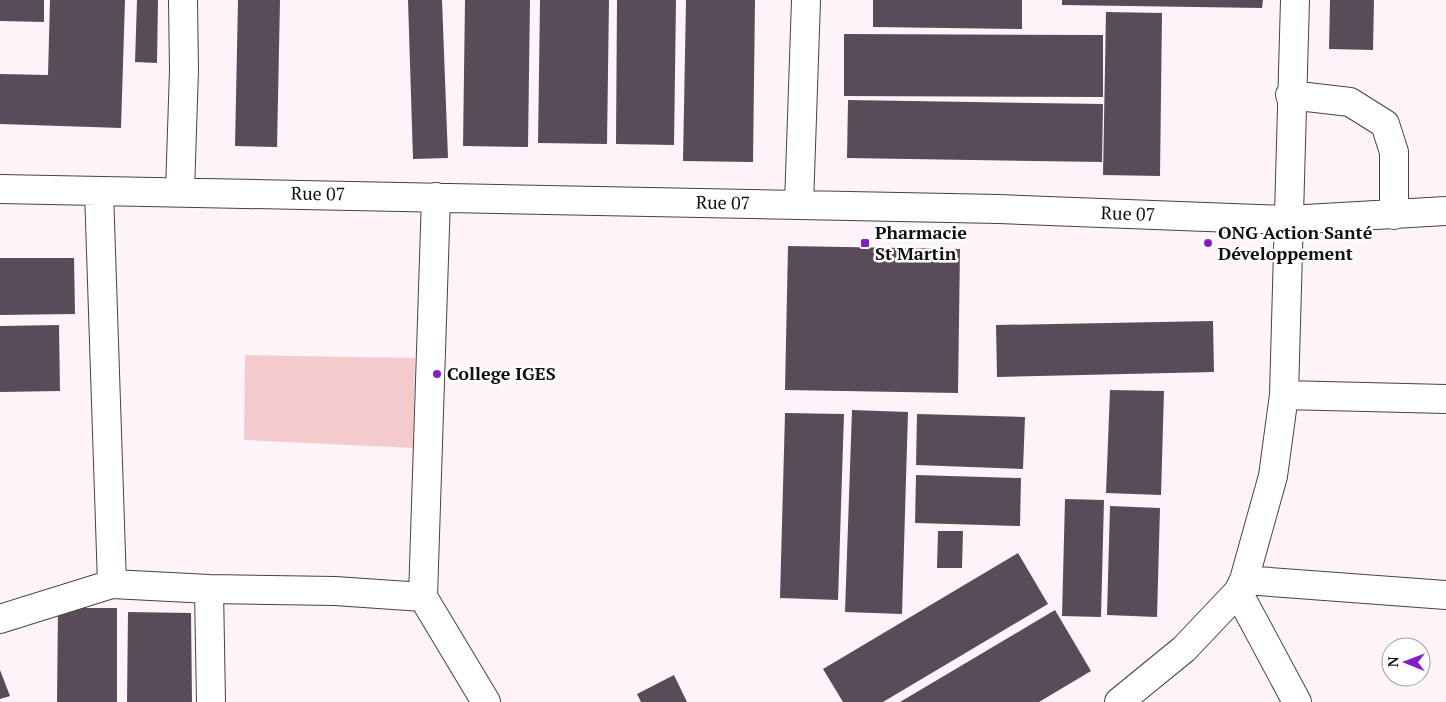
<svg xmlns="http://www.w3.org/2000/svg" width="1446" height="702" font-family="'PT Serif',serif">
<rect width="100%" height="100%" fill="#fff3fa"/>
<path fill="#f4cbcc" d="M245 355 415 358 413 448 244 440Z"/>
<path fill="#5a4b59" d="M0 0H44V22L0 21Z
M50 0H125L121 128 0 124V74L48 75Z
M137 0H158L157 63 135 62Z
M238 0H280L277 147 235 146Z
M408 0H442L448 158 413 159Z
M465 0H530L528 147 463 146Z
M540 0H609L607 144 538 143Z
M617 0H676L674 145 616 144Z
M686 0H755L753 162 683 161Z
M873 0H1022V29L873 27Z
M1062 0H1263L1262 8 1062 5Z
M1330 0H1374L1373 50 1329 49Z
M1106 12 1162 13 1160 176 1103 175Z
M844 34 1103 35V97L844 96Z
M848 100 1103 104 1102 162 847 158Z
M788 246 960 249 958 393 785 390Z
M0 258H74L75 314 0 315Z
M1213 321 1214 372 997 377 996 325Z
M59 325 60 391 0 392V326Z
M1110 390 1164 391 1161 495 1106 493Z
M852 410 908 412 902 614 845 612Z
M785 413 844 414 838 600 780 598Z
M917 414 1025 417 1023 469 916 465Z
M916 475 1021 478 1020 526 915 523Z
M1065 499 1104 500 1101 617 1062 616Z
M1110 506 1160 508 1157 617 1107 615Z
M938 531H963L962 568H937Z
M1018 553 1048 604 883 702H843L823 669Z
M58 608H117V702H57Z
M1055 610 1091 671 1039 702H900Z
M128 612 191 613 192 702H127Z
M0 670 10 696 0 699Z
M674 675 687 702H641L637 694Z"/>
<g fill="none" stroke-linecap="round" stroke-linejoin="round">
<defs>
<path id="minor" d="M1290 95 1350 102 1385 124 1394 152V215
M0 189 999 209 1288 220 1446 211
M99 191 112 584
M180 191 184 70 183 0
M436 197 423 597 486 702
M799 205 806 0
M1284 395 1446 399
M1244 580 1446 595
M209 589 211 702
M1238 592 1297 702
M0 619 112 584 209 589 335 591 423 597
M1119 702 1184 649 1238 592 1244 580 1273 476 1284 395 1295 0"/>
</defs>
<use href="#minor" stroke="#434343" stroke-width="30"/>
<use href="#minor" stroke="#fff" stroke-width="28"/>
</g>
<g fill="#851ccc" stroke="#fff" stroke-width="2">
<rect x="860" y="238" width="10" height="10" rx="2.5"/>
<circle cx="1208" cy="243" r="5"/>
<circle cx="437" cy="374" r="5"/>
</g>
<g text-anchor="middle" stroke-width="5" stroke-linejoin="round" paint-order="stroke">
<g font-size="18" fill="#101010" stroke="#fff">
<text transform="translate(318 194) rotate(1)" y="6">Rue 07</text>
<text transform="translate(723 203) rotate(1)" y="6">Rue 07</text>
<text transform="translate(1128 214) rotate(2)" y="6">Rue 07</text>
</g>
<g font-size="18" font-weight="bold" fill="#101010" stroke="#fff" text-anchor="start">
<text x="875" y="239">Pharmacie<tspan x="875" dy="21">St Martin</tspan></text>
<text x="1218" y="239">ONG Action Santé<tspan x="1218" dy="21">Développement</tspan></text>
<text x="447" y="380">College IGES</text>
</g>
</g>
<g transform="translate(1406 662) rotate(271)"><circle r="24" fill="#ffffff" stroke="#9f9f9f"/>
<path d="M0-4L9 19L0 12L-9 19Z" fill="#851ccc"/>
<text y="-8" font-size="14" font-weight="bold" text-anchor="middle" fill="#101010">N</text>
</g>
</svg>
